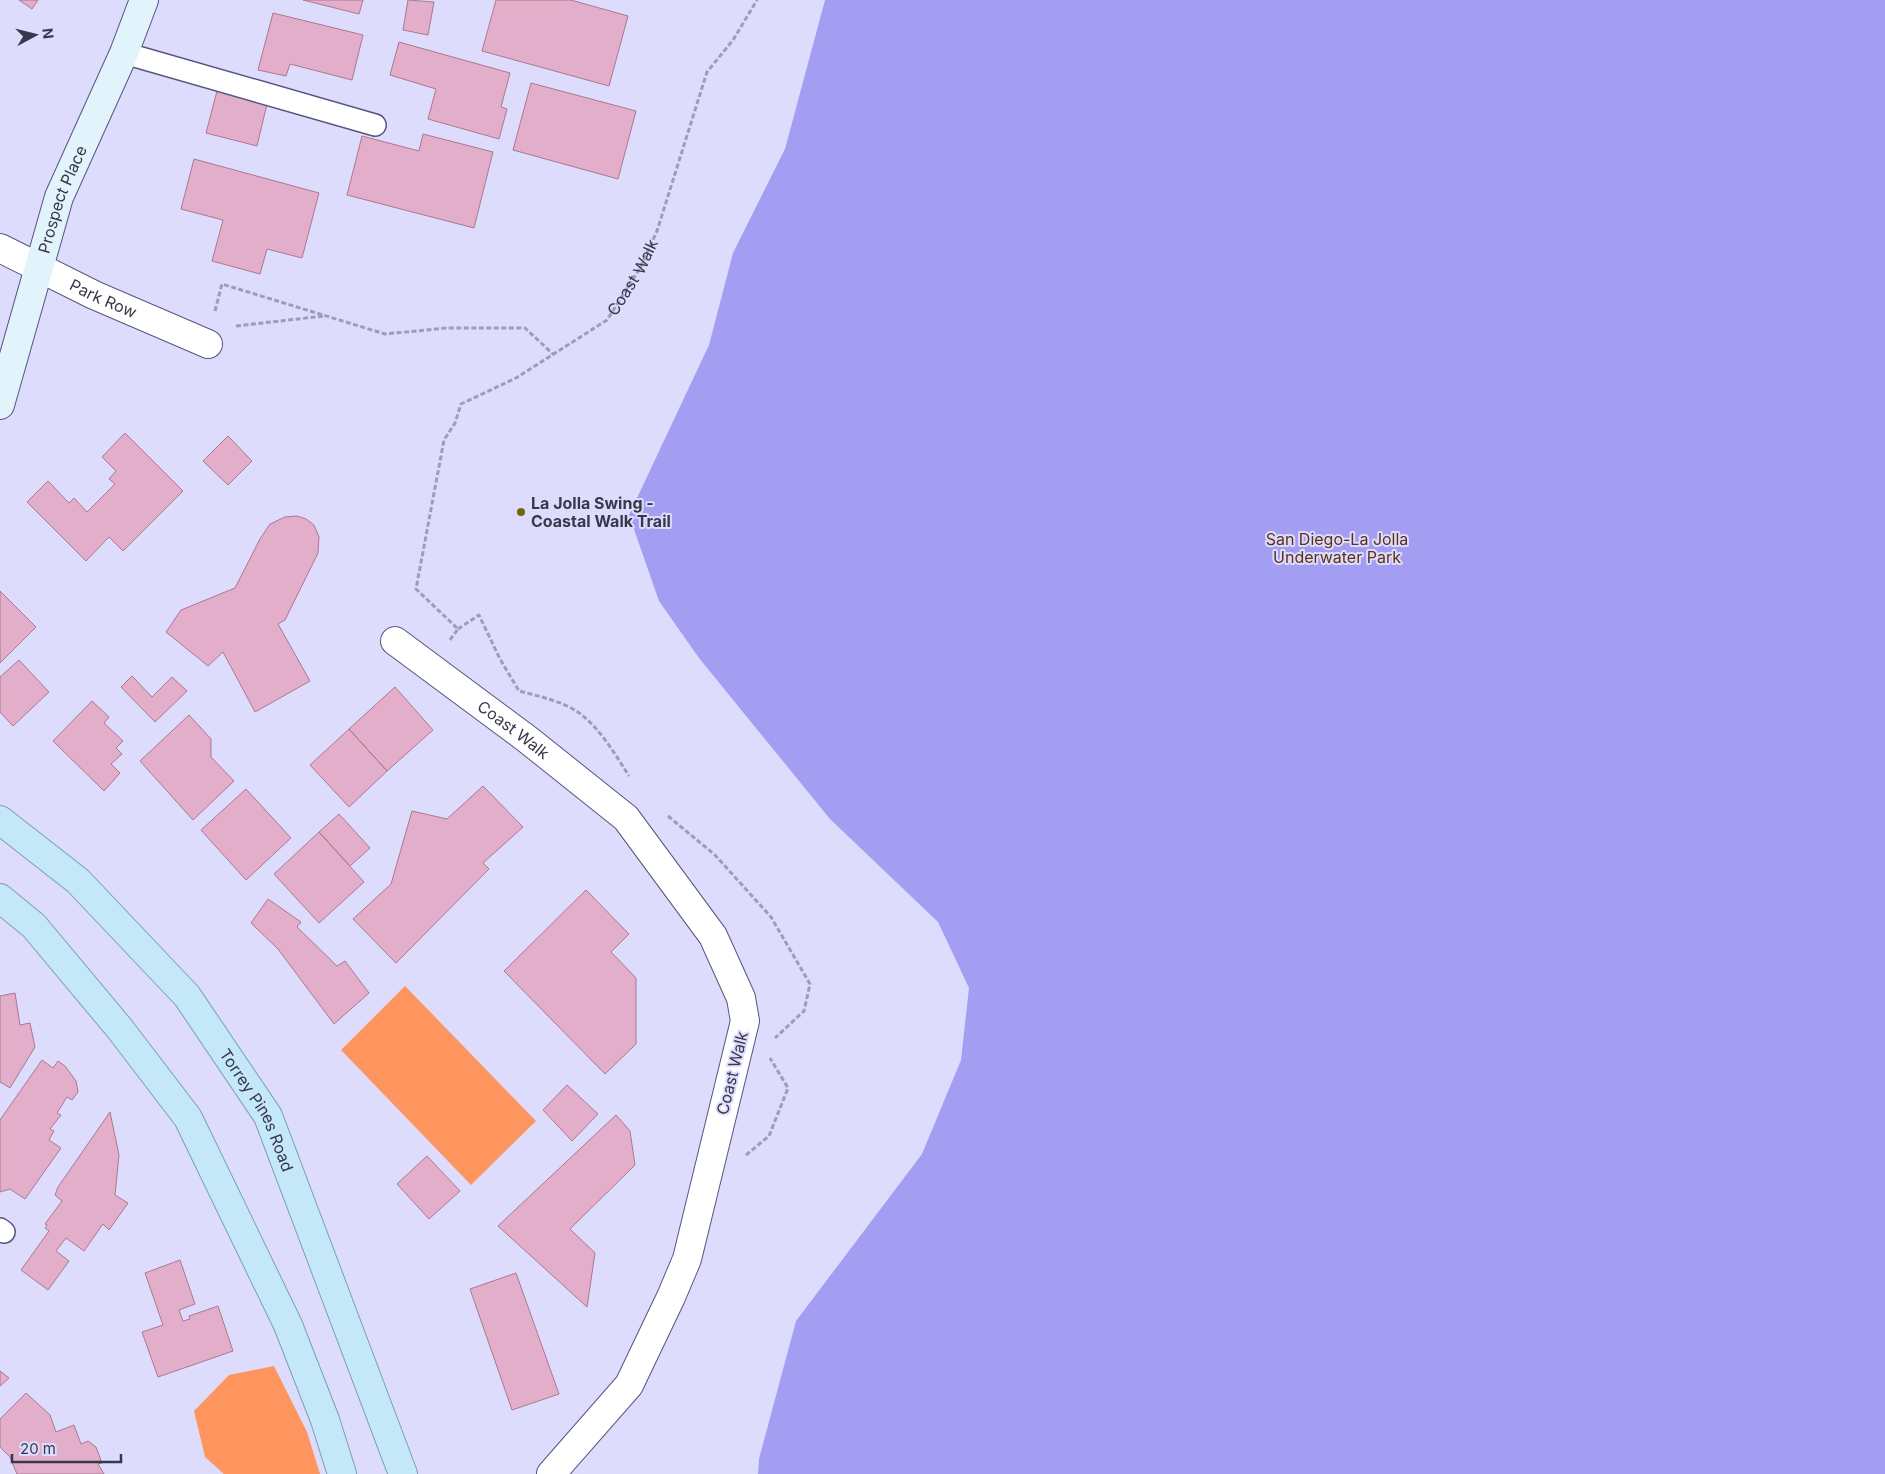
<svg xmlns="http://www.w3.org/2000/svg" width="1885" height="1474" font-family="Inter,sans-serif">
<rect width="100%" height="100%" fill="#dddcfc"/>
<path fill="#fe955f" d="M405 986 536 1121 471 1185 341 1050Z
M274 1366 307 1432 320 1474H224L205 1457 194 1411 229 1375Z"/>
<path fill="#a49ef3" d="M825 0H1885V1474H758L759 1459 796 1321 922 1154 961 1060 969 988 938 922 830 819 699 658 659 601 629 515 709 345 733 253 785 149Z"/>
<path fill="#e3aec9" stroke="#aa7892" d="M19 0H38L32 9Z
M303 0H363L359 14Z
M408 0 434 2 428 35 403 30Z
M496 0H571L628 16 609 86 482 51Z
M273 13 363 35 352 80 290 64 286 76 258 70Z
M399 42 510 73 501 107 507 109 499 139 428 119 436 89 390 75Z
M531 83 636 111 618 179 513 150Z
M217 91 267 104 257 146 206 133Z
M423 134 493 152 474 228 347 195 362 136 419 151Z
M194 159 319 193 302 258 267 249 260 274 212 261 223 220 181 209Z
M125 433 183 491 123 551 109 537 86 561 27 502 48 481 69 503 74 498 87 512 115 484 109 479 116 471 102 457Z
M228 436 252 461 228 485 203 461Z
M297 516 306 519 314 525 319 537 318 553 285 620 278 624 310 681 255 712 223 652 208 666 166 632 181 610 235 588 260 539 270 524 285 517Z
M0 591 36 627 0 663Z
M19 660 49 692 13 726 0 712V677Z
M132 676 152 697 172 677 187 691 155 722 121 687Z
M395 687 433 730 387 771 349 729Z
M92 701 109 717 104 723 123 741 116 748 122 754 111 764 120 773 104 791 53 741Z
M189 715 211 739V757L234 781 193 820 140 761Z
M349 729 387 771 349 807 310 765Z
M483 786 523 827 483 863 489 869 396 963 353 919 391 884 412 811 447 819Z
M246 789 291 838 246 880 201 830Z
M339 814 370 848 350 866 319 832Z
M319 832 364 882 319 923 274 874Z
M586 890 629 934 611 952 636 978V1044L605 1074 504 971Z
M268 899 301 922 297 927 337 966 345 961 369 993 334 1024 278 949 251 923Z
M15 993 20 1025 30 1023 35 1047 10 1088 0 1082V996Z
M42 1060 53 1068 58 1061 65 1066 76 1081 78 1092 72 1100 67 1097 57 1113 61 1115 50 1129 54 1131 49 1140 61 1148 25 1199 10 1189 0 1192V1120Z
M567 1085 598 1114 572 1141 543 1110Z
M110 1112 119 1155 115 1195 128 1203 109 1230 103 1224 84 1251 66 1238 56 1251 69 1261 48 1290 21 1270 49 1231 45 1228 47 1225 45 1224 62 1201 55 1195 58 1187Z
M616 1115 630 1131 635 1165 570 1229 595 1253 587 1307 498 1226Z
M427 1156 460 1191 429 1219 397 1184Z
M180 1260 195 1304 179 1310 183 1321 190 1319 189 1316 218 1306 233 1351 158 1377 142 1332 163 1325 145 1273Z
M516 1273 559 1394 512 1410 470 1289Z
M0 1371 9 1378 0 1386Z
M26 1393 50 1415 56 1432 74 1425 81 1444 88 1441 96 1447 102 1463 98 1464 104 1474H17L10 1457 0 1447V1419Z"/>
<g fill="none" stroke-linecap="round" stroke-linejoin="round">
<defs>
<path id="lane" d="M124 53 375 125
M0 1229 4 1232"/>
<g id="street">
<path id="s2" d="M0 248 94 295 208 344"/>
<path id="s3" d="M395 641 527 739 626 818 713 936 741 998 745 1021 687 1259 671 1297 629 1385 551 1474"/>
</g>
<g id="secondary">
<path id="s4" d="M0 405 59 197 124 53 144 0"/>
</g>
<g id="primary">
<path id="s5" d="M0 820 78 881 187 996 268 1116 403 1474"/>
<path d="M0 898 34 926 120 1029 188 1118 288 1325 325 1420 342 1474"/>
</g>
</defs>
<use href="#lane" stroke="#575480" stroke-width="24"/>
<use href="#street" stroke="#575480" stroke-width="30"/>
<use href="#secondary" stroke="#575480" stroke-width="30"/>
<use href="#primary" stroke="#79a0b9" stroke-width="30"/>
<g stroke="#9e9db9" stroke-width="3" stroke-dasharray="5 2.5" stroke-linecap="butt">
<path d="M215 311 222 284 385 334 446 328H525L554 355"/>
<path d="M236 326 324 316"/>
<path d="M458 629 479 615 500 659 519 691C538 696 561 701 578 712 600 728 615 754 629 776"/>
<path id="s1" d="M450 640 458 629 416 589 444 440 455 423 461 404 516 378 607 320 640 268 657 231 707 72 733 40 757 0"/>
<path d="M668 816 715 855 771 917 810 984 804 1011 775 1038"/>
<path d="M746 1155 769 1136 788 1088 770 1058"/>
</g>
<use href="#lane" stroke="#fff" stroke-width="21"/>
<use href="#street" stroke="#fff" stroke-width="28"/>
<use href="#secondary" stroke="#e1f4fc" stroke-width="28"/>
<use href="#primary" stroke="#c4e8f8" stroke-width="28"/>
</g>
<circle fill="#6e6903" stroke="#dddcfc" stroke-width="2" cx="521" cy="512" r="5"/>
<g text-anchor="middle" stroke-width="4" stroke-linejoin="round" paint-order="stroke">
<g font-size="16" fill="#38374b" stroke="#dddcfc">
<text dy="6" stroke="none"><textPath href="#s4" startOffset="215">Prospect Place</textPath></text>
<text dy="6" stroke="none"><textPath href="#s1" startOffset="482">Coast Walk</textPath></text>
<text dy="6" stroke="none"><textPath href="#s2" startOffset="115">Park Row</textPath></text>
<text dy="6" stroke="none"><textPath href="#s3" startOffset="148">Coast Walk</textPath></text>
<text transform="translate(732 1073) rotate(-76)" y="6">Coast Walk</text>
<text dy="6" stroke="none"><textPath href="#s5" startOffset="392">Torrey Pines Road</textPath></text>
</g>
<g font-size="16" font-weight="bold" fill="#38374b" stroke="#dddcfc" text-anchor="start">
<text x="531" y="509">La Jolla Swing -<tspan x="531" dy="18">Coastal Walk Trail</tspan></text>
</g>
<g font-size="16" fill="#5c3019" stroke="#dddcfc">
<text x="1337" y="545">San Diego-La Jolla<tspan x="1337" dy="18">Underwater Park</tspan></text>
</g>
</g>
<g transform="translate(35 35) rotate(83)" stroke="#dddcfc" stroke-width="4" paint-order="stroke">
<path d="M0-4L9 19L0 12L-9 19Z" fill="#38374b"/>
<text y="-8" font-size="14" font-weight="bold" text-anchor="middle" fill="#38374b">N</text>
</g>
<path d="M12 1454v8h109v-8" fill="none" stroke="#38374b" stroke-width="2.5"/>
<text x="20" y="1454" font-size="15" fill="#38374b" stroke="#dddcfc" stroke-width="4" paint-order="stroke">20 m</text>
</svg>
